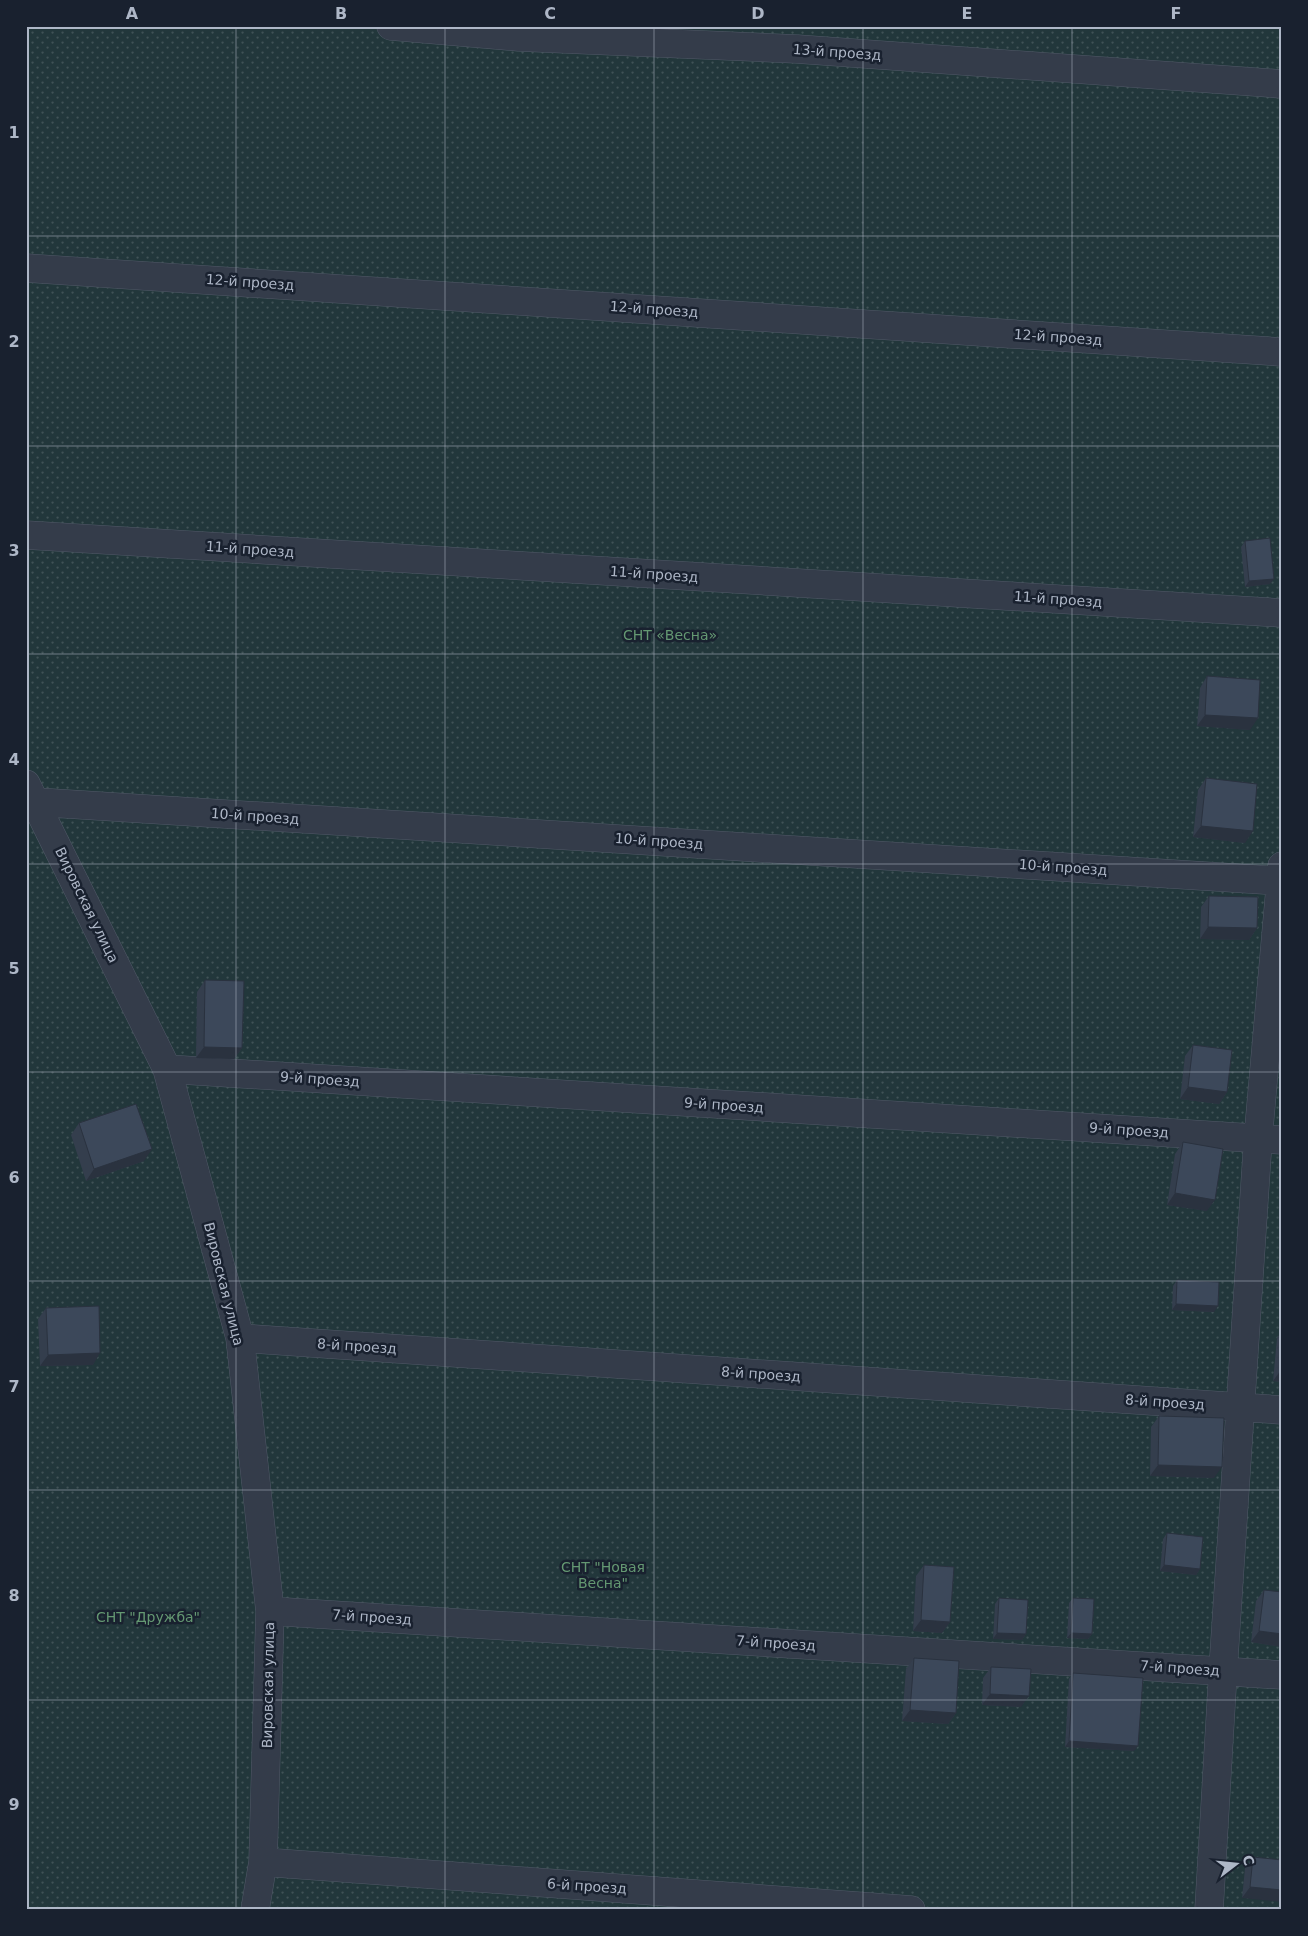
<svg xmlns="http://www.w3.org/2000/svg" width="1308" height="1936" font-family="'DejaVu Sans',sans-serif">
<defs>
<pattern id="grass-dots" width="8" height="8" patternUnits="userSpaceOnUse" patternTransform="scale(1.25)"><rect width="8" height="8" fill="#22373b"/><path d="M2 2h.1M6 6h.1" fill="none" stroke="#405256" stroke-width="1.8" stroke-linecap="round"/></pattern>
</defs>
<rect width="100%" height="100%" fill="#202a3a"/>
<path fill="url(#grass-dots)" d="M26 26H1282V1910H26Z"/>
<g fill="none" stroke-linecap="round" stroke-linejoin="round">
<defs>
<path id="minor" d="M391 26 519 37 797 49 1282 84
M26 268 1282 352
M26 535 1282 613
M26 784 167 1069 240 1338 270 1611 263 1862 255 1910
M36 802 1282 881
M167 1069 1282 1140
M240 1338 1282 1410
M270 1611 1282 1675
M263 1862 911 1910
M1209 1910 1223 1671 1258 1139 1282 866"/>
</defs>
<use href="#minor" stroke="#515a68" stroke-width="29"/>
<use href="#minor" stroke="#343c4a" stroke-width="28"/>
</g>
<path fill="#343e4d" d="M1245 541 1270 584 1245 587 1241 547Z
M1207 676 1250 730 1197 726 1200 688Z
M1206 778 1245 843 1193 837 1198 790Z
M1209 896 1257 928 1249 940 1200 939 1201 907Z
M205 980 242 1048 234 1059 196 1058 197 992Z
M1193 1045 1227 1092 1219 1104 1180 1099 1185 1056Z
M79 1123 144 1161 86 1181 71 1135Z
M1183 1142 1207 1211 1167 1205 1175 1154Z
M1177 1280 1214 1312 1172 1310 1173 1286Z
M46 1308 93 1365 40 1366 38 1319Z
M1282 1331V1382L1273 1381 1277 1338Z
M1159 1416 1214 1478 1150 1476 1151 1427Z
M1167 1533 1200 1569 1196 1575 1160 1571 1163 1539Z
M924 1565 950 1622 942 1633 913 1631 916 1576Z
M1264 1590 1282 1647 1251 1642 1256 1601Z
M999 1598 1026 1634 1022 1640 993 1639 995 1604Z
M1073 1598 1092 1634 1088 1639 1067 1638 1069 1603Z
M914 1658 956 1713 948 1724 902 1721 906 1669Z
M991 1667 1021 1707 982 1705 983 1678Z
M1073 1673 1134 1751 1065 1747 1069 1679Z
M1253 1857 1282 1860 1242 1898 1245 1868Z"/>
<path fill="#2a323f" d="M1274 579 1270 584 1245 587 1249 581Z
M1205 715 1258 718 1250 730 1197 726Z
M1201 826 1253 831 1245 843 1193 837Z
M1208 927 1257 928 1249 940 1200 939Z
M204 1047 242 1048 234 1059 196 1058Z
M1188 1087 1227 1092 1219 1104 1180 1099Z
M152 1149 144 1161 86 1181 94 1169Z
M1175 1193 1215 1200 1207 1211 1167 1205Z
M1176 1304 1218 1306 1214 1312 1172 1310Z
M100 1353 93 1365 40 1366 48 1355Z
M1281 1370H1282V1382L1273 1381Z
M1158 1465 1222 1467 1214 1478 1150 1476Z
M1164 1565 1200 1569 1196 1575 1160 1571Z
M921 1620 950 1622 942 1633 913 1631Z
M1259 1631 1282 1634V1647L1251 1642Z
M997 1633 1026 1634 1022 1640 993 1639Z
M1071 1633 1092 1634 1088 1639 1067 1638Z
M990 1694 1029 1696 1021 1707 982 1705Z
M910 1710 956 1713 948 1724 902 1721Z
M1069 1741 1138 1746 1134 1751 1065 1747Z
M1250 1887 1282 1890V1902L1242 1898Z"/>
<path fill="#3c485a" stroke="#2a323f" d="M1270 538 1274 579 1249 581 1245 541Z
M1207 676 1260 680 1258 718 1205 715Z
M1206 778 1257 784 1253 831 1201 826Z
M1209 896 1258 897 1257 928 1208 927Z
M205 980 244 981 242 1048 204 1047Z
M1193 1045 1232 1050 1227 1092 1188 1087Z
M136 1104 152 1149 94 1169 79 1123Z
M1183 1142 1223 1149 1215 1200 1175 1193Z
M1177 1280 1219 1282 1218 1306 1176 1304Z
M99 1306 100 1353 48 1355 46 1308Z
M1159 1416 1224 1418 1222 1467 1158 1465Z
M1167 1533 1203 1537 1200 1569 1164 1565Z
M924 1565 954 1567 950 1622 921 1620Z
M1264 1590 1282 1592V1634L1259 1631Z
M999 1598 1028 1600 1026 1634 997 1633Z
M1073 1598 1094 1599 1092 1634 1071 1633Z
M914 1658 959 1661 956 1713 910 1710Z
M991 1667 1031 1669 1029 1696 990 1694Z
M1073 1673 1143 1678 1138 1746 1069 1741Z
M1253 1857 1282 1860V1890L1250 1887Z"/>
<path fill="none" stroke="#aeb7c7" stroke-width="1" stroke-opacity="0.55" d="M236 26V1910M445 26V1910M654 26V1910M863 26V1910M1072 26V1910M26 236H1282M26 446H1282M26 654H1282M26 864H1282M26 1072H1282M26 1281H1282M26 1490H1282M26 1700H1282"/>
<g text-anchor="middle" stroke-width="5" stroke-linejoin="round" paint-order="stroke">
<g font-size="14" fill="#aeb7c7" stroke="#19212f">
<text transform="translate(837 52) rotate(4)" y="5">13-й проезд</text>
<text transform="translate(250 282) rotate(4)" y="5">12-й проезд</text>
<text transform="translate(654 309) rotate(4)" y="5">12-й проезд</text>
<text transform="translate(1058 337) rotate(4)" y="5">12-й проезд</text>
<text transform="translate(250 549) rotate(4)" y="5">11-й проезд</text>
<text transform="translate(654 574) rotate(4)" y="5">11-й проезд</text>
<text transform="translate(1058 599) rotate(4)" y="5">11-й проезд</text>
<text transform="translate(255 816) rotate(4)" y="5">10-й проезд</text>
<text transform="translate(659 841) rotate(4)" y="5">10-й проезд</text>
<text transform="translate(1063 867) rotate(4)" y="5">10-й проезд</text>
<text transform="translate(87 905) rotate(64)" y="5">Вировская улица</text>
<text transform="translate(320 1079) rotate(4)" y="5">9-й проезд</text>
<text transform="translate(724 1105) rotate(4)" y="5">9-й проезд</text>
<text transform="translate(1129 1130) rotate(4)" y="5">9-й проезд</text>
<text transform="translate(224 1284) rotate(76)" y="5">Вировская улица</text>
<text transform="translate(357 1346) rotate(4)" y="5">8-й проезд</text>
<text transform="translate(761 1374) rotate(4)" y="5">8-й проезд</text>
<text transform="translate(1165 1402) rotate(4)" y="5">8-й проезд</text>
<text transform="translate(372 1617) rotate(4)" y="5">7-й проезд</text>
<text transform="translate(776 1643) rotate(4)" y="5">7-й проезд</text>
<text transform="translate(1180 1668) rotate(4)" y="5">7-й проезд</text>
<text transform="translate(268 1685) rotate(-89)" y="5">Вировская улица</text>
<text transform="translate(587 1886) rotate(4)" y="5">6-й проезд</text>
</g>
<g font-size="14" fill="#649872" stroke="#19212f">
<text x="670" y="640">СНТ «Весна»</text>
<text x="603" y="1572">СНТ "Новая<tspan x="603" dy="16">Весна"</tspan></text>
<text x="148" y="1622">СНТ "Дружба"</text>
</g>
</g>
<rect width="1308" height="1936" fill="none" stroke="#19212f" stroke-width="55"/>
<g transform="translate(1236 1864) rotate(74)" stroke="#19212f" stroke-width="4" paint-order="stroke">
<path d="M0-4L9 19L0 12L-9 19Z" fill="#aeb7c7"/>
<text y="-8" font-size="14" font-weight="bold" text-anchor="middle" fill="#aeb7c7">С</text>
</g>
<rect x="28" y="28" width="1252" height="1880" fill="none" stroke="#aeb7c7" stroke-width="2"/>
<g font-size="16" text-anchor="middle" font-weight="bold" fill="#aeb7c7">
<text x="132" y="19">A</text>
<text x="341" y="19">B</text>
<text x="550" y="19">C</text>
<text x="758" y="19">D</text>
<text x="967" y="19">E</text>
<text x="1176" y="19">F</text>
<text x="14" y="138">1</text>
<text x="14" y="347">2</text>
<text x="14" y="556">3</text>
<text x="14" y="765">4</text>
<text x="14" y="974">5</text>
<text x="14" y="1183">6</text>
<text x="14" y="1392">7</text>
<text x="14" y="1601">8</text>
<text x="14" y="1810">9</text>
</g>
</svg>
